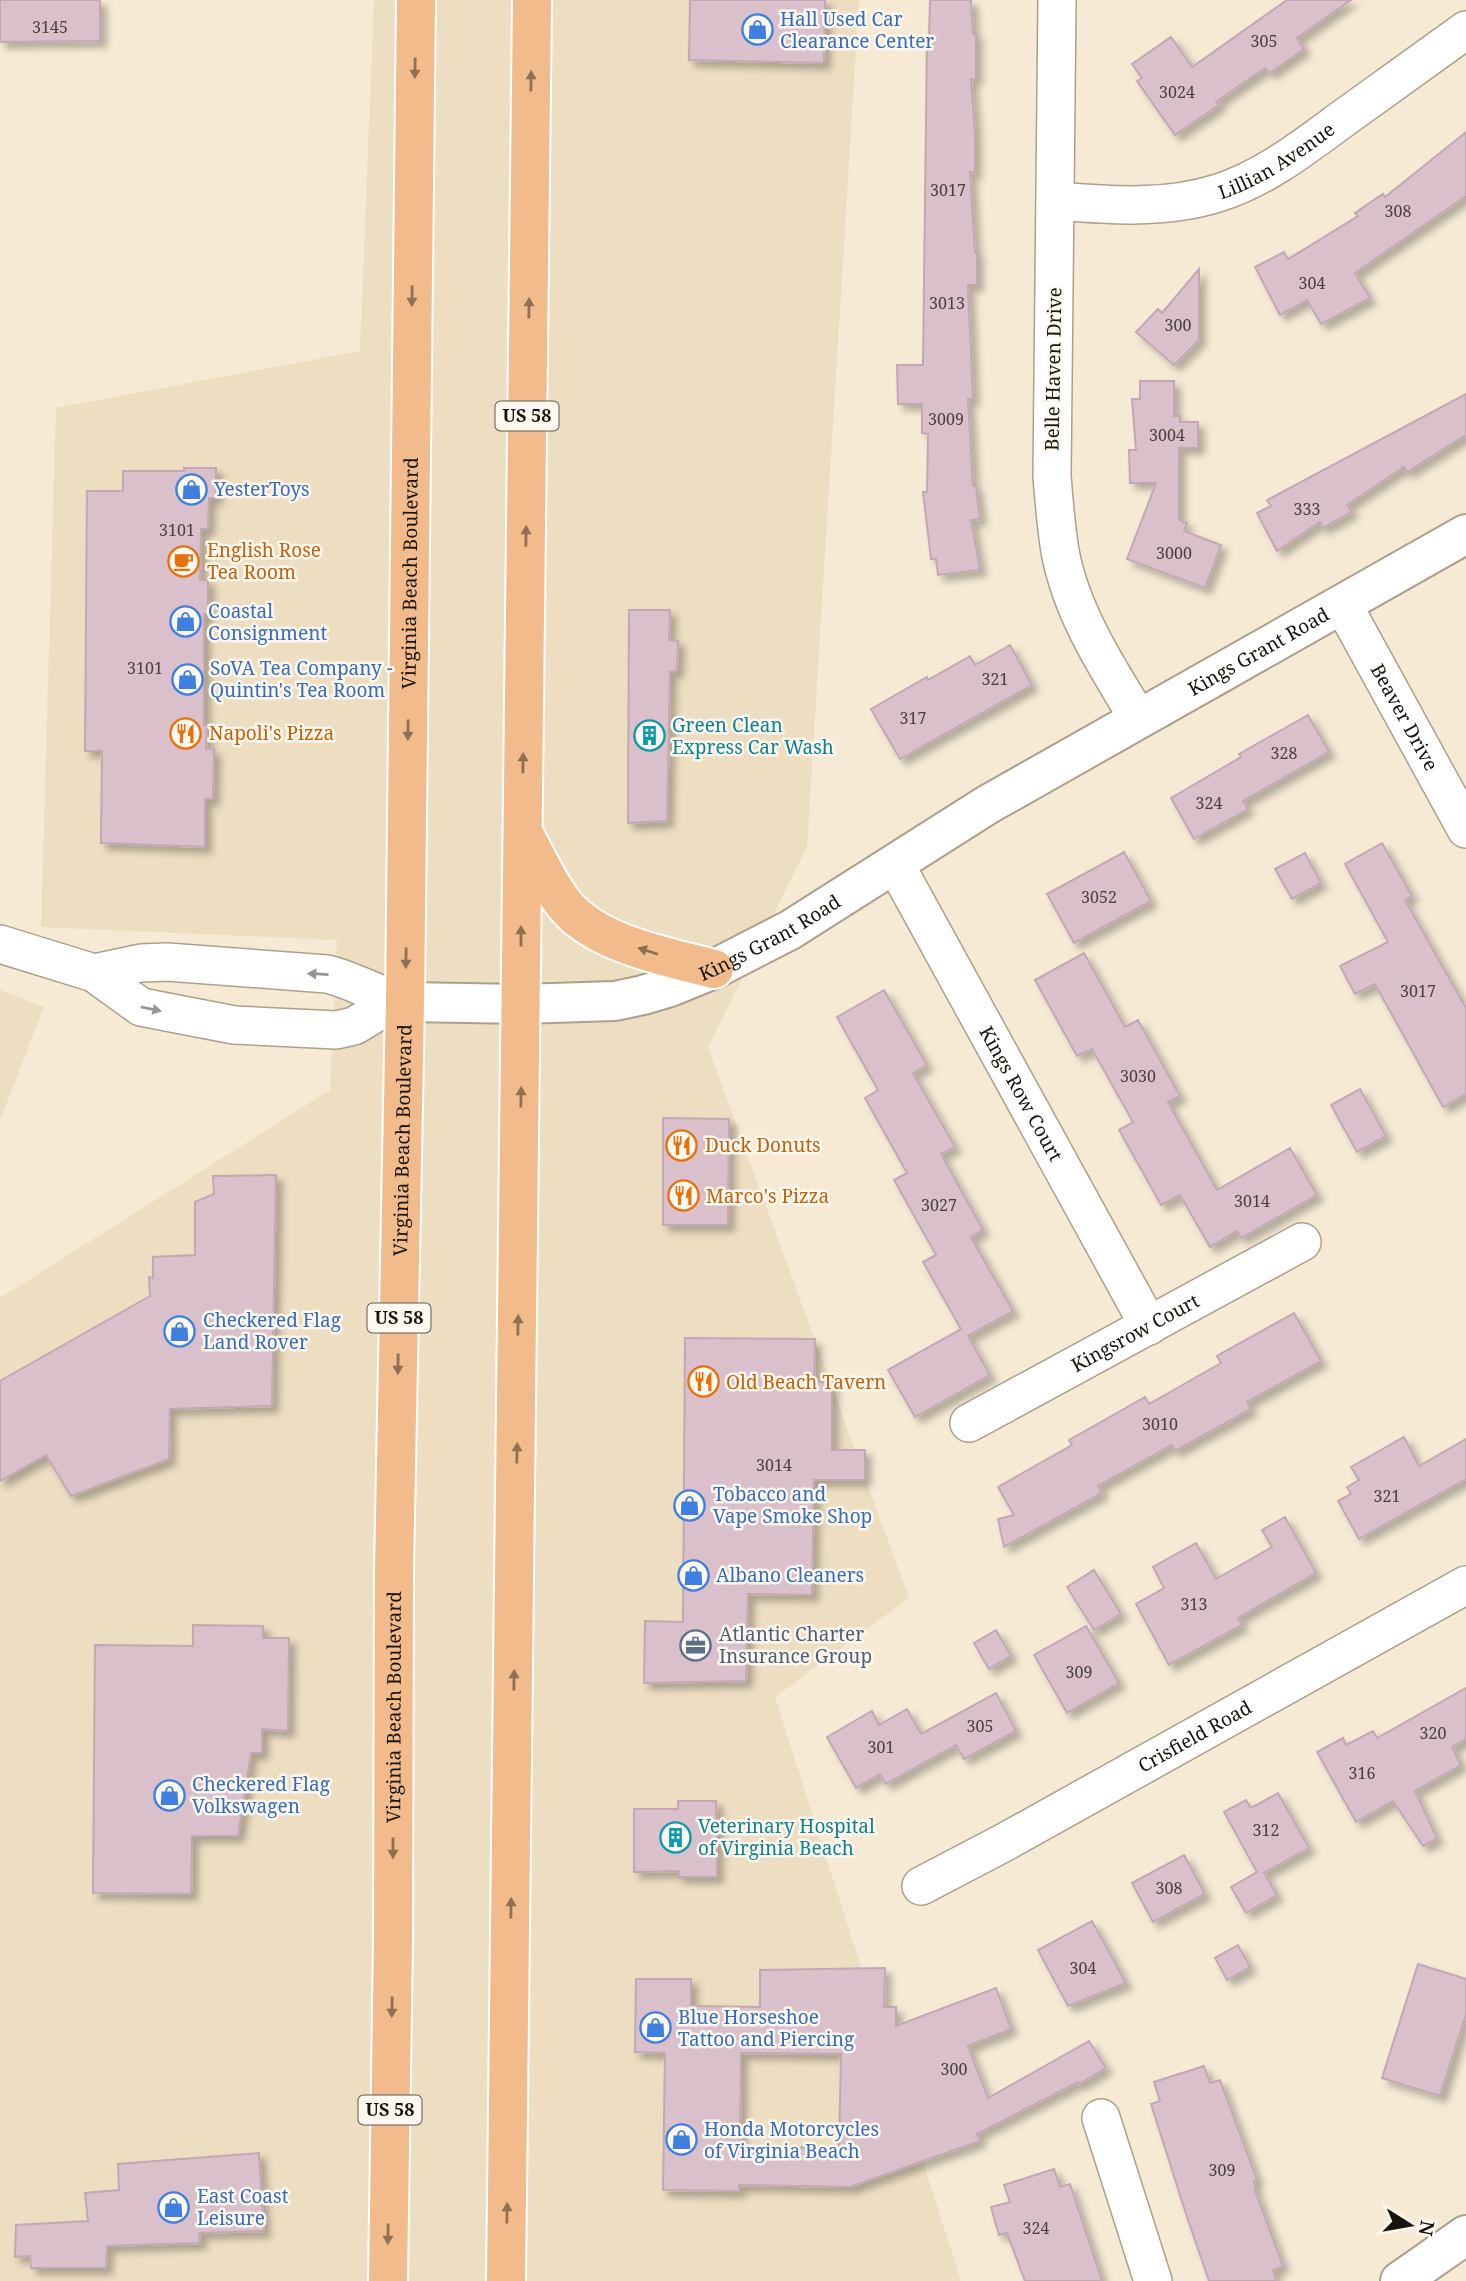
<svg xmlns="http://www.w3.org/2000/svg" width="1466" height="2281" font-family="'Noto Serif',serif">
<defs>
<filter id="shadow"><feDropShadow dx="6" dy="6" stdDeviation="3.5" flood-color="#0004"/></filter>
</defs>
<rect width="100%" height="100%" fill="#f6ead4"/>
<path fill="#edddc1" d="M374 0H859L807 847 708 1047 909 1598 775 1697 961 2281H0V1298L330 1090 337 940 41 927 56 408 360 351Z
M0 990 44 1007 0 1120Z"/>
<path fill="#dac0cb" stroke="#c1a8b2" stroke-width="2" fill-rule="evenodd" filter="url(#shadow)" d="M0 0H100V41L0 42Z
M690 0H825L824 63 689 60Z
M930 0H971L973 34H976V79H971L975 134V173L970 172 975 253H977V285H968L973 399H968L973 486H976L980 519 971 520 980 570 938 575 936 559H931L923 492H927L928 434 922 433V404H898L897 365H923L927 37H929Z
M1287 0H1351L1297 38 1304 49 1270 73 1265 68 1216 102 1219 105 1175 135 1137 81 1142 78 1132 64 1171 37 1192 67Z
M1466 132V196L1355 273 1370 298 1321 324 1307 300 1280 315 1255 267 1284 252 1288 259 1358 216 1355 213 1383 194 1385 197Z
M1199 269V340L1174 365 1136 332 1158 309 1162 313Z
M1140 381H1174V416H1180V422H1198V448H1179V520L1187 523 1184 531 1221 545 1205 588 1127 559 1156 483H1130L1129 450H1136L1132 399H1140Z
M1466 394V435L1407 472 1404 467 1347 505 1352 512 1323 528 1320 522 1277 551 1257 513 1271 506 1267 500Z
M184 468H216V498H209L208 529H201L200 580H208V614H204V725H207L206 749H214L213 799H205V847L101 843 102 751H85L87 491H123V471H184Z
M629 610H670L669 640 678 641 677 671 670 672 667 821 628 823Z
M1010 645 1032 685 900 759 871 709 927 677 928 680 970 656 975 665Z
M1308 715 1329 752 1243 801 1248 809 1194 839 1171 798 1241 757 1239 754Z
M1382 843 1412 896 1405 900 1466 1008V1094L1443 1107 1375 984 1355 994 1340 966 1388 942 1345 864Z
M1124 852 1151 901 1074 943 1047 894Z
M1305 853 1321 883 1292 899 1275 869Z
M1084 953 1125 1027 1138 1020 1180 1096 1168 1102 1217 1190 1290 1148 1317 1195 1241 1238 1237 1231 1210 1247 1180 1195 1161 1205 1119 1130 1133 1122 1092 1049 1077 1056 1035 980Z
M884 990 927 1065 913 1073 955 1147 941 1154 983 1230 971 1237 1013 1311 968 1336 990 1375 915 1417 888 1370 961 1329 923 1262 936 1255 894 1180 907 1173 865 1098 878 1090 837 1017Z
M1360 1089 1386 1136 1357 1152 1331 1105Z
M663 1118 729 1119 728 1225H663Z
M276 1175 272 1406 170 1409 169 1459 71 1496 46 1455 0 1481V1381L150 1296 149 1277 153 1278V1257L195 1255V1202L214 1194 213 1176Z
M1294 1313 1321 1361 1247 1402 1251 1409 1175 1451 1172 1445 1098 1486 1102 1493 1004 1547 998 1519 1014 1515 998 1487 1072 1445 1069 1440 1145 1397 1149 1404 1221 1363 1217 1356Z
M685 1338 815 1339 814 1382H832V1450H865V1480H814L812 1595 748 1594 746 1681 644 1683 645 1621 683 1622Z
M1404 1437 1419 1466 1466 1439V1479L1359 1539 1338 1501 1351 1494 1347 1487 1359 1480 1351 1467Z
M1285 1517 1316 1573 1238 1618 1242 1625 1169 1665 1136 1604 1164 1588 1153 1567 1196 1543 1216 1579 1272 1547 1262 1530Z
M1094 1570 1121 1614 1094 1630 1067 1587Z
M193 1625 263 1626V1638H289L288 1731 262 1729V1753H251L238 1836H192L191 1894 93 1893 95 1645 193 1646Z
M1086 1626 1119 1683 1067 1713 1034 1655Z
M996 1630 1011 1656 989 1669 974 1643Z
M1466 1688V1739L1452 1747 1461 1765 1415 1791 1437 1838 1423 1846 1393 1801 1356 1822 1317 1752 1343 1738 1346 1745 1373 1731 1377 1738Z
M996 1693 1016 1731 964 1759 956 1745 886 1784 880 1774 856 1788 827 1737 872 1711 879 1725 907 1709 921 1734Z
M1278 1793 1309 1848 1264 1873 1277 1895 1246 1913 1231 1887 1257 1872 1224 1812 1246 1800 1251 1808Z
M678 1801H716L717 1877H678L679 1871 634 1872V1809H678Z
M1184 1855 1205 1894 1153 1922 1132 1883Z
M1092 1921 1126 1983 1068 2006 1038 1950Z
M1238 1945 1250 1967 1227 1980 1215 1958Z
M1418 1964 1466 1979V2014L1440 2096 1382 2078Z
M885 1968 884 2007H896V2026L996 1988 1011 2029 968 2046 988 2098 1089 2041 1106 2068 1079 2084 1078 2082 977 2134 980 2141 850 2187 739 2185V2191L663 2190 665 2053 635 2052 636 1979H691V2006L760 2007V1970ZM741 2053 841 2054 839 2148 740 2147Z
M1204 2066 1210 2083 1220 2080 1257 2180 1254 2181 1256 2193 1283 2266 1273 2270 1276 2281H1209L1186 2214 1151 2104 1160 2101 1154 2082Z
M259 2153 264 2231 199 2233 200 2243 107 2246 106 2268H31L30 2256 15 2257 16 2225 88 2221 85 2193 119 2190 118 2164Z
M1054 2169 1060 2187 1070 2184 1102 2281H1025L1007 2233 999 2235 991 2207 1010 2202 1004 2185Z"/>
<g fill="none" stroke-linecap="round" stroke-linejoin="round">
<defs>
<g id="street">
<path d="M1057 0 1052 476C1054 501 1056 527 1060 551 1071 612 1107 667 1138 718"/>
<path id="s1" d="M1055 201C1109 205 1165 210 1218 193 1263 179 1303 148 1341 120 1383 90 1424 60 1466 30"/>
<path id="s2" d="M1343 605 1466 829"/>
<path id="s3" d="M895 864 1149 1326"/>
<path d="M0 944 94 973 141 1007 234 1025 336 1030 354 1026 379 1011 405 1002"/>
<path d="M94 973 141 963 167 962 327 974C354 980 377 996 405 1002"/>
<path id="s4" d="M969 1423 1302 1242"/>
<path id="s5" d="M921 1886 1005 1842 1466 1585"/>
<path d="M1101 2118 1153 2281"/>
</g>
<g id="secondary">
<path id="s6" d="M405 1002 521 1004 615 1001 643 995 670 987 714 969 790 930 987 805 1466 534"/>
<path d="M1400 2281 1466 2235"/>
</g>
<g id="primary">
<path d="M524 834C537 858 548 884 565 905 596 944 668 957 714 969"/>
<path id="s7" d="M388 2281 393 1938 394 1569 405 1002 416 0"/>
<path d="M506 2281 532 0"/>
</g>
</defs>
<use href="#street" stroke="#aca08c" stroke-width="40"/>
<use href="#secondary" stroke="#aca08c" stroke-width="42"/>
<use href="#primary" stroke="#fff" stroke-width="42"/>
<use href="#street" stroke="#fff" stroke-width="37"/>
<use href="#secondary" stroke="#fff" stroke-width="38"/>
<use href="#primary" stroke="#f1bb8c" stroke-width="38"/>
</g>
<defs><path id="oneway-solid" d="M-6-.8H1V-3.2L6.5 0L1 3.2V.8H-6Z" transform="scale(1.75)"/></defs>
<g fill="#907053">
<use href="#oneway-solid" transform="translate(415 68) rotate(91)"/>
<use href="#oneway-solid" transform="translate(531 81) rotate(-89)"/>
<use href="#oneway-solid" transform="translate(412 296) rotate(91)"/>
<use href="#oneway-solid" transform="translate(529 308) rotate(-89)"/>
<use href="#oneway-solid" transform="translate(526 536) rotate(-89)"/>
<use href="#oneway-solid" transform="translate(408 730) rotate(91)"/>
<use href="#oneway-solid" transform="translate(523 763) rotate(-89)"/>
<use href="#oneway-solid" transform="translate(521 936) rotate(-90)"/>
<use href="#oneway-solid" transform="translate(648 951) rotate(-162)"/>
<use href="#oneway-solid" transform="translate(406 958) rotate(91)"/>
<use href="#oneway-solid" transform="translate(521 1097) rotate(-89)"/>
<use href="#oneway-solid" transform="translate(518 1325) rotate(-89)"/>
<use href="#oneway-solid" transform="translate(398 1364) rotate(91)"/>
<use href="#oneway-solid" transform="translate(517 1453) rotate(-89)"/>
<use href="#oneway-solid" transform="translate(514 1680) rotate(-89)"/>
<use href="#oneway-solid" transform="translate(393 1848) rotate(90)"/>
<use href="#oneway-solid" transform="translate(511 1908) rotate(-89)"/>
<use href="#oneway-solid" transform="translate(392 2007) rotate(91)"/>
<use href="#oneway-solid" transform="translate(507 2213) rotate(-89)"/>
<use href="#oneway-solid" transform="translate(388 2234) rotate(91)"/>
</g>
<g fill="#989692">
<use href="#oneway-solid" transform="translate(318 974) rotate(-177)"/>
<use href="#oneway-solid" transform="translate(151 1009) rotate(12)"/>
</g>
<defs>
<symbol id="shop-ring" viewBox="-11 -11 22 22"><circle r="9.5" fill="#fdf8ef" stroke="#3f7fe0" stroke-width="1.5"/><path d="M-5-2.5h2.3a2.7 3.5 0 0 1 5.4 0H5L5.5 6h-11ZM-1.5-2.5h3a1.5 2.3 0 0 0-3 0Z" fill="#3f7fe0"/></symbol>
<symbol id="cafe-ring" viewBox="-11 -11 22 22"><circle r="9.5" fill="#fdf8ef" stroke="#e8710a" stroke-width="1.5"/><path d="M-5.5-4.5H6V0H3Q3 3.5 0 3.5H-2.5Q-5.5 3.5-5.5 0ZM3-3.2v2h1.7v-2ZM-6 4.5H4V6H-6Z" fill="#e8710a"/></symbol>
<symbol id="restaurant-ring" viewBox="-11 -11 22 22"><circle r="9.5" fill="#fdf8ef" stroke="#e8710a" stroke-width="1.5"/><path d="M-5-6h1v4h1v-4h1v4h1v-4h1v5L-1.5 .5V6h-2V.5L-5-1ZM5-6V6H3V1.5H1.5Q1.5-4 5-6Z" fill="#e8710a"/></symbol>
<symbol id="building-ring" viewBox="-11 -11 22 22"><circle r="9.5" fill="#fdf8ef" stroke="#0f9aa8" stroke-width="1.5"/><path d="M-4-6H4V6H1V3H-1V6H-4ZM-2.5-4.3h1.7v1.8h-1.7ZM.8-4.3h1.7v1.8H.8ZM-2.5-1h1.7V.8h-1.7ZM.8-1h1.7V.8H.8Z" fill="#0f9aa8"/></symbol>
<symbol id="office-ring" viewBox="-11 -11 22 22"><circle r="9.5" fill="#fdf8ef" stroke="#5c6f8a" stroke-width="1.5"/><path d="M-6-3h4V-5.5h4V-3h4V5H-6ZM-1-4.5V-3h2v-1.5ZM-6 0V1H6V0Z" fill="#5c6f8a"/></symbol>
</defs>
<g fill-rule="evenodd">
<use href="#shop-ring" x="740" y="12" width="35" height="35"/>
<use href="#shop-ring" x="174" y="472" width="35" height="35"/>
<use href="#cafe-ring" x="166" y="544" width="35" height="35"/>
<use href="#shop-ring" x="168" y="604" width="35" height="35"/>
<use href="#shop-ring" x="170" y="662" width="35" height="35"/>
<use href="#restaurant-ring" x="168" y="716" width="35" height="35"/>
<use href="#building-ring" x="632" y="718" width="35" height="35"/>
<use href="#restaurant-ring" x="664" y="1128" width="35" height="35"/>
<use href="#restaurant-ring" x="666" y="1178" width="35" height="35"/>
<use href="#shop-ring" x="162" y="1314" width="35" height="35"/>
<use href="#restaurant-ring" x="686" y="1364" width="35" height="35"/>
<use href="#shop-ring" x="672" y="1488" width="35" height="35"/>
<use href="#shop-ring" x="676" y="1558" width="35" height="35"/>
<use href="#office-ring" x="678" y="1628" width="35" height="35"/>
<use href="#shop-ring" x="152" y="1778" width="35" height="35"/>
<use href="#building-ring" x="658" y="1820" width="35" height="35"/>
<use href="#shop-ring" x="638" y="2010" width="35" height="35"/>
<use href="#shop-ring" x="664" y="2122" width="35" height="35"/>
<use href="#shop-ring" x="156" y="2190" width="35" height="35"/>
</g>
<g text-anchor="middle" stroke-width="5" stroke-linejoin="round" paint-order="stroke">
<g font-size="16" fill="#49403c">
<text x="50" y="33">3145</text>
<text x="1264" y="47">305</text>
<text x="1177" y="98">3024</text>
<text x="948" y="196">3017</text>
<text x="1398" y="217">308</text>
<text x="1312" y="289">304</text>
<text x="947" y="309">3013</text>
<text x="1178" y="331">300</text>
<text x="946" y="425">3009</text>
<text x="1167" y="441">3004</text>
<text x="1307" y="515">333</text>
<text x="177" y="536">3101</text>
<text x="1174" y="559">3000</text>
<text x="145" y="674">3101</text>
<text x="995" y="685">321</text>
<text x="913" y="724">317</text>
<text x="1284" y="759">328</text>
<text x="1209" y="809">324</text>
<text x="1099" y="903">3052</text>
<text x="1418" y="997">3017</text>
<text x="1138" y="1082">3030</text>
<text x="1252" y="1207">3014</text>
<text x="939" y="1211">3027</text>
<text x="1160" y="1430">3010</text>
<text x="774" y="1471">3014</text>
<text x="1387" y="1502">321</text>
<text x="1194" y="1610">313</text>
<text x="1079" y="1678">309</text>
<text x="980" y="1732">305</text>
<text x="1433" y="1739">320</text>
<text x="881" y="1753">301</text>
<text x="1362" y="1779">316</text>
<text x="1266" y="1836">312</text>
<text x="1169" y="1894">308</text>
<text x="1083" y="1974">304</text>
<text x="954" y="2075">300</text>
<text x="1222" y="2176">309</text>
<text x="1036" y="2234">324</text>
</g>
<g fill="#fdf8ef" stroke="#5d5951" stroke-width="2">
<rect x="495.5" y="401.5" width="63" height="29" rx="5"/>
<rect x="367.5" y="1303.5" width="63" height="29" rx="5"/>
<rect x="358.5" y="2095.5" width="63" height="29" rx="5"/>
</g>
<g font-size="18" font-weight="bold" fill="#19150d">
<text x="527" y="422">US 58</text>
<text x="399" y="1324">US 58</text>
<text x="390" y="2116">US 58</text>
</g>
<g font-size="19" fill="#366cbe" stroke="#fdf8ef" text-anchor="start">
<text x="780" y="26">Hall Used Car<tspan x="780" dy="22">Clearance Center</tspan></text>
<text x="214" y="496">YesterToys</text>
<text x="208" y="618">Coastal<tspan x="208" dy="22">Consignment</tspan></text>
<text x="210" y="675">SoVA Tea Company -<tspan x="210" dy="22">Quintin's Tea Room</tspan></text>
<text x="203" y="1327">Checkered Flag<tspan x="203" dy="22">Land Rover</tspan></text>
<text x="713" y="1501">Tobacco and<tspan x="713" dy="22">Vape Smoke Shop</tspan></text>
<text x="716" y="1582">Albano Cleaners</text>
<text x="192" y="1791">Checkered Flag<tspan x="192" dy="22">Volkswagen</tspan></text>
<text x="678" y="2024">Blue Horseshoe<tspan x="678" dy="22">Tattoo and Piercing</tspan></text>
<text x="704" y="2136">Honda Motorcycles<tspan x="704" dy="22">of Virginia Beach</tspan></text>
<text x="197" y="2203">East Coast<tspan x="197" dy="22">Leisure</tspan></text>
</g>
<g font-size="19" fill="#19150d" stroke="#fdf8ef">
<text dy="7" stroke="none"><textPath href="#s1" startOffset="231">Lillian Avenue</textPath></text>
<text transform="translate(1053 369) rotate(-89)" y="7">Belle Haven Drive</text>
<text dy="7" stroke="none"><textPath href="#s7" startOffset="1708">Virginia Beach Boulevard</textPath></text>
<text dy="7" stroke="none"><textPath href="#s6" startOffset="945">Kings Grant Road</textPath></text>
<text dy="7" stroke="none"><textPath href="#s2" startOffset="128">Beaver Drive</textPath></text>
<text dy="7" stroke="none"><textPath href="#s6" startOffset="378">Kings Grant Road</textPath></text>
<text dy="7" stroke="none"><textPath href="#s3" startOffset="262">Kings Row Court</textPath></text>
<text dy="7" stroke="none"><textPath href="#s7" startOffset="1141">Virginia Beach Boulevard</textPath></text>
<text dy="7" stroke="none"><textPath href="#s4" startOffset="189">Kingsrow Court</textPath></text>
<text dy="7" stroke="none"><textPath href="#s7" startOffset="574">Virginia Beach Boulevard</textPath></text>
<text dy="7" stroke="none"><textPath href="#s5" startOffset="312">Crisfield Road</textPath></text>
</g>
<g font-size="19" fill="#c56008" stroke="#fdf8ef" text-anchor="start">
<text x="207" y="557">English Rose<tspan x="207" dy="22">Tea Room</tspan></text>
<text x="209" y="740">Napoli's Pizza</text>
<text x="705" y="1152">Duck Donuts</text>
<text x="706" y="1203">Marco's Pizza</text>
<text x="726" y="1389">Old Beach Tavern</text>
</g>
<g font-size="19" fill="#0d838f" stroke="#fdf8ef" text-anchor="start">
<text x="672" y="732">Green Clean<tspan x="672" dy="22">Express Car Wash</tspan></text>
<text x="698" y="1833">Veterinary Hospital<tspan x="698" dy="22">of Virginia Beach</tspan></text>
</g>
<g font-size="19" fill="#4e5e75" stroke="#fdf8ef" text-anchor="start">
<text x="719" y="1641">Atlantic Charter<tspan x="719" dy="22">Insurance Group</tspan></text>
</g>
</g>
<g transform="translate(1410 2225) rotate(101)" stroke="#fdf8ef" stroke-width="5" paint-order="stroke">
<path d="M0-5L12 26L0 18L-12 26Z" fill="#19150d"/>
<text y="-10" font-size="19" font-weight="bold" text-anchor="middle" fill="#19150d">N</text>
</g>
</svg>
